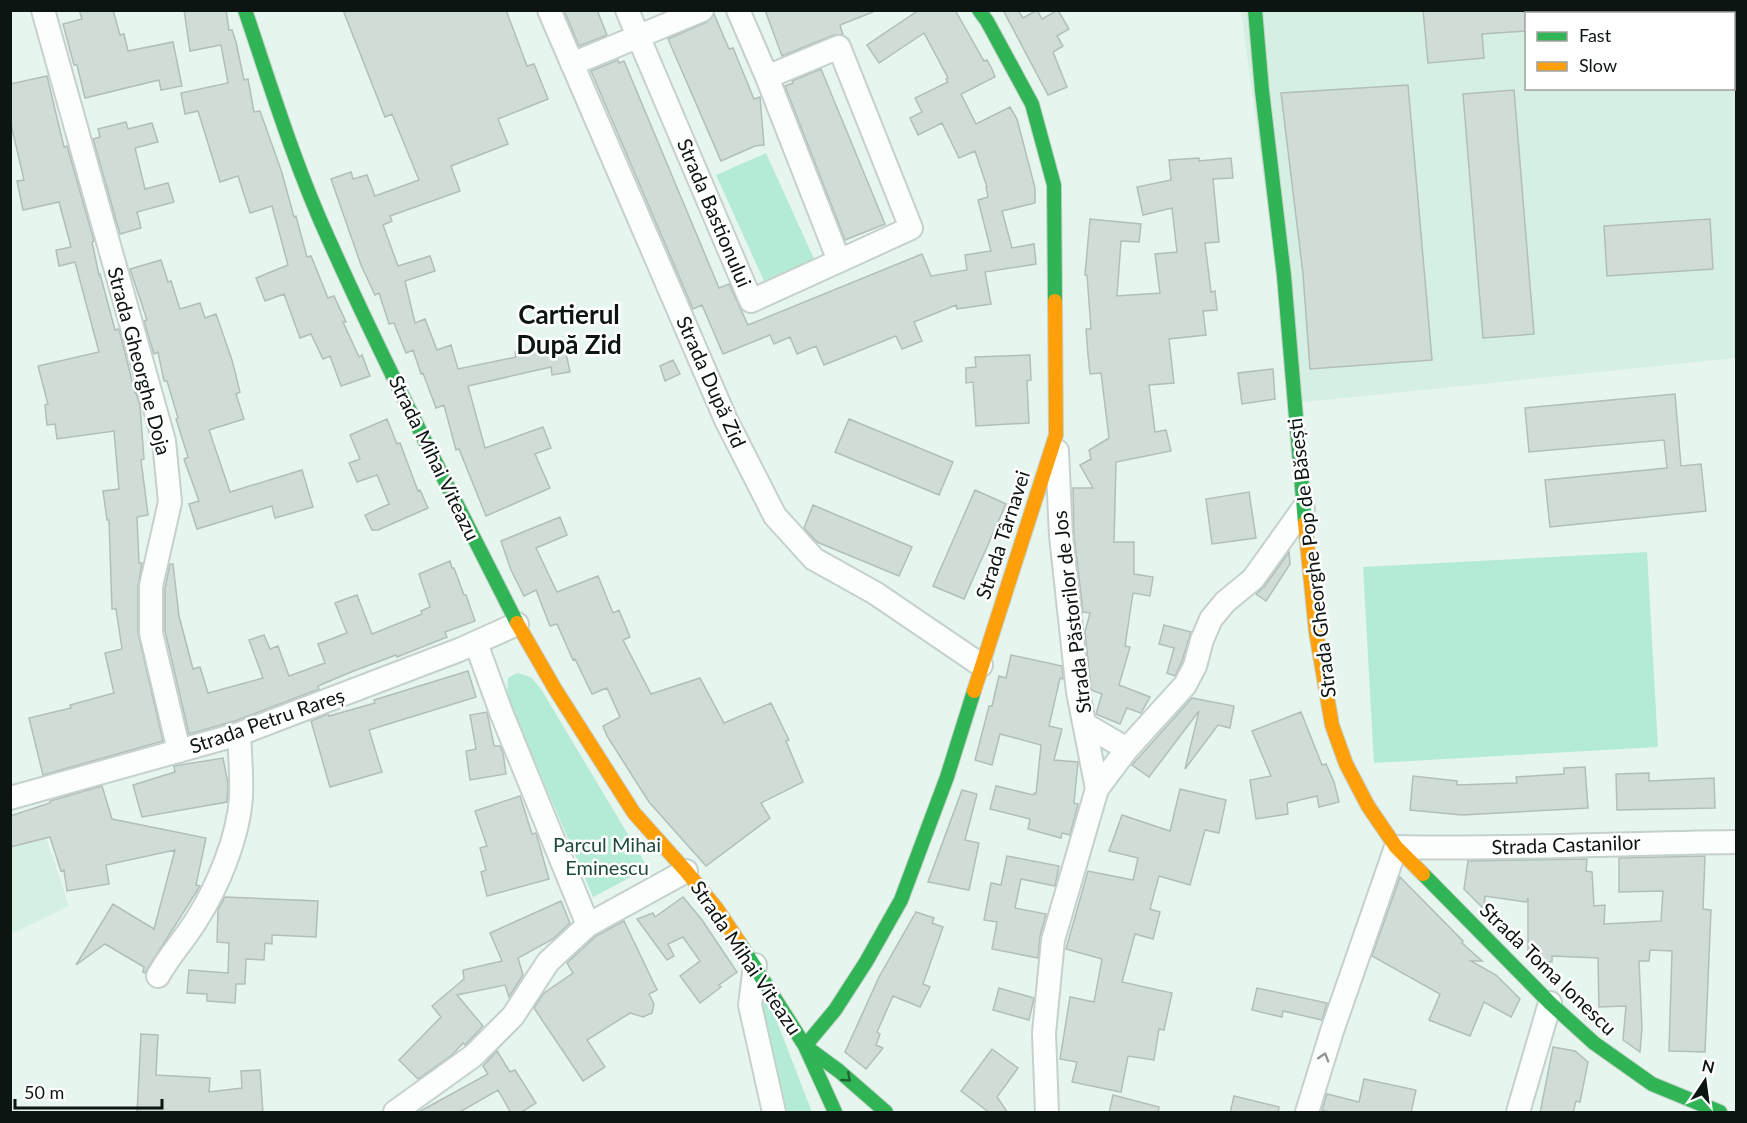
<svg xmlns="http://www.w3.org/2000/svg" width="1747" height="1123" font-family="Lato,sans-serif">
<rect width="100%" height="100%" fill="#e6f5ee"/>
<path fill="#d5efe3" fill-rule="evenodd" d="M1241 11H1736V358L1294 403ZM1526 14H1734V88H1526Z
M46 838 69 906 11 934V847Z"/>
<path fill="#b4ebd4" d="M766 153 814 259 764 281 716 175Z
M1647 552 1658 747 1374 763 1363 567Z
M517 673 531 677 541 689 648 868 593 897 507 696 508 678Z
M755 965 812 1112H774Z"/>
<path fill="#d0ddd7" stroke="#b2beb9" stroke-width="1.5" d="M79 10H113L120 35 124 34 128 51 173 42 182 86 161 90 159 80 85 98 77 65H74L63 24 82 19Z
M184 10H226L229 30H232L236 42 244 80 248 79 254 112 260 111 282 173 294 217 296 216 307 257 311 256 328 298 334 296 346 322H343L359 357 362 355 370 376 341 386 330 356 323 359 311 334 300 338 284 294 265 301 256 278 288 265 272 206 250 213 238 176 220 182 198 111 185 114 181 93 228 83 221 45 190 51Z
M343 10H506L527 66 534 64 548 99 498 119 508 144 451 166 460 191 390 216 392 221 383 225 398 266 430 256 435 271 405 281 415 323 425 319 437 350 451 345 458 369 516 357 515 352 564 343 570 372 552 375 551 367 468 386 485 448 543 427 551 448 535 454 550 488 486 516 459 449 456 450 444 405 436 408 423 373 421 374 413 350 406 353 394 323 389 324 379 293 375 295 361 265 331 179 351 172 353 179 367 175 375 196 419 180 392 114 385 117Z
M564 10H597L607 35 579 46Z
M765 10H873V12L840 25 843 35H834L782 56Z
M919 10H955L984 61 987 60 992 69 995 77 961 94 976 124 1010 107 1017 119 1035 188V203L1002 211 1012 248 1034 244 1036 264 985 272 991 304 957 309 956 305 914 322 922 341 902 349 896 336 824 365 816 346 797 354 790 337 774 344 770 335 723 354 702 305 693 309 591 71 618 60 619 63 624 61 719 288 729 284 748 325 922 254 931 276 967 270 965 255 991 251 978 200 988 197 986 187H987L975 151 959 158 942 123 918 135 910 118 922 112 915 98 948 82 946 79 948 78 924 33 879 63 867 45Z
M1003 10H1018L1023 18 1037 10 1042 19 1058 10 1069 29 1057 36 1063 46 1053 52 1067 87 1048 95Z
M1423 10H1527V31L1482 34 1484 58 1428 63Z
M714 14 729 49 733 48 754 99 760 97 764 145 755 146 721 161 668 39 707 22Z
M821 69 885 224 845 240 785 86 793 83 792 81Z
M47 76 64 147 67 146 94 241 92 242 99 275 100 274 115 330 119 329 135 393 136 392 140 406 144 459 141 460 148 515 137 517 139 563H142L138 586V633L163 741 43 775 29 718 71 708 70 705 114 693 105 653 122 649 116 609H112L109 520H107L103 491 119 489 114 431 57 439 55 424 47 425 45 405 48 404 38 366 99 352 75 262 59 266 56 250 71 247 59 202 23 210 17 181 24 180 10 120V84Z
M1408 85 1432 360 1310 369 1303 274 1281 93Z
M1514 90 1534 334 1483 338 1463 94Z
M126 122 128 129 152 123 158 142 135 148 145 189 168 183 174 202 137 212 141 228 120 234 93 139 100 137 98 129Z
M1199 158V161L1231 158 1233 178 1213 179 1219 242 1205 243 1211 292 1215 291 1217 310 1203 311 1206 335 1169 339 1174 383 1149 385 1155 432 1166 430 1171 451 1116 462 1114 542H1134V574L1153 577 1150 596 1133 593 1125 646 1130 647 1119 685 1150 697 1141 713 1127 708 1120 724 1096 714 1102 694 1091 690 1085 632 1090 613 1083 612 1074 535 1073 488H1093L1080 465 1091 459 1089 450 1109 438 1101 373 1090 374 1088 355 1086 329H1091L1087 275H1085L1090 219 1141 224 1139 242 1121 241 1117 296 1160 293 1155 254 1177 252 1172 208 1143 215 1137 187 1171 180 1169 160Z
M1710 219 1713 269 1607 276 1604 226Z
M161 260 168 282 171 281 180 309 200 303 205 318 216 314 232 360 240 392 236 394 244 419 209 430 230 492 302 470 313 507 275 518 272 506 197 529 189 504 199 501 184 459 188 457 176 419 178 418 167 381H164L158 352 154 354 144 321 147 320 130 269Z
M1030 355 1031 380 1027 381 1029 423 976 426 973 382 966 383V368L976 367 975 357Z
M673 360 680 374 665 381 660 366Z
M1273 369 1275 399 1242 404 1238 373Z
M1675 394 1681 466 1701 464 1706 511 1550 527 1545 480 1667 468 1664 440 1529 452 1525 408Z
M387 419 397 444 400 443 418 491 420 490 428 508 378 530H372L365 515 389 504 377 475 357 482 349 463 360 459 350 435Z
M849 419 953 462 939 495 835 452Z
M975 490 1006 504 964 599 933 586Z
M1249 492 1256 538 1212 544 1206 499Z
M813 505 912 547 899 576 817 542 804 528Z
M560 517 567 535 536 548 557 592 598 576 613 613 619 610 630 637 623 640 651 694 700 678 724 723 771 703 789 740 786 741 803 782 761 803 770 818 706 866 649 802 607 736 603 726 620 717 607 688 592 694 575 659 573 660 557 624 550 626 536 590 524 596 511 570 501 541Z
M1289 552 1290 564 1266 601 1256 594 1264 587Z
M450 561 452 568H454L464 595H466L475 621 445 632 447 637 397 657 396 655 351 672 318 686 319 689 235 721 189 734 165 631V588L170 564H173L179 616 193 669 200 667 208 693 263 678 249 640 264 635 270 649 278 646 289 676 325 663 318 644 347 633 335 603 357 595 372 634 422 614 421 611 430 607 419 574Z
M1164 625 1191 632 1182 661 1175 676 1167 673 1174 648 1159 644Z
M1011 655 1062 666 1063 679 1060 678 1049 726 1062 729 1054 760 1078 762 1074 803 1078 804 1070 835 1062 833 1061 838 1028 829 1030 819 990 809 996 786 1033 795 1034 793 1036 794 1041 745 1000 734 992 765 975 760 986 718 989 706H992L999 676 1006 678Z
M468 671 476 697 369 730 382 772 330 787 311 721 328 714 329 716 375 703 374 700Z
M1192 698 1234 706 1230 728 1218 725 1185 769 1199 711 1149 777 1132 765Z
M487 712 494 746H500L503 753 506 774 470 780 466 751 476 749 470 715Z
M1301 712 1322 765 1326 764 1334 782 1339 802 1319 807 1317 796 1287 803 1288 814 1256 819 1250 780 1271 776 1252 731Z
M223 758 228 784 227 802 142 817 133 785 175 772 174 766Z
M1585 767 1588 808 1462 815 1410 810 1413 776 1457 781V785L1517 783 1516 777 1564 774V768Z
M1649 773V781L1714 778 1715 808 1617 810 1616 774Z
M102 786 112 819 206 838 196 885 200 886 145 973 143 972 144 967 105 944 76 965 113 904 154 929 175 850 106 865 109 884 67 891 64 870 61 871 50 837 10 847V816L50 803V801Z
M1180 789 1226 800 1219 833 1205 830 1190 885 1159 876 1150 909 1160 912 1153 939 1135 934 1122 982 1172 993 1164 1030 1159 1029 1154 1060 1128 1056 1121 1092 1072 1082 1077 1062 1060 1059 1070 997 1094 1002 1102 959 1066 949 1088 871 1133 880 1138 858 1109 851 1122 815 1170 831Z
M962 790 977 794 965 840 979 843 969 890 928 882Z
M520 796 532 834 536 833 549 879 487 896 481 872 486 870 480 848 487 846 475 811Z
M1007 856 1059 866 1055 886 1021 879 1015 908 1046 914 1040 936 1038 958 992 949 997 922 984 920 991 883 1001 885Z
M1705 856 1703 909 1711 910 1705 1052 1669 1051 1672 951 1650 950 1649 961H1639L1642 1028 1640 1052 1623 1040 1626 1006 1599 1007 1598 958 1552 956V962L1535 961 1528 954V898L1526 902 1485 896 1484 909 1464 889 1468 861 1587 859 1586 871 1592 872 1594 906 1605 905 1604 924 1661 921 1663 891 1619 892V858Z
M1400 877 1463 941 1462 943 1482 961H1471L1496 975 1520 999 1511 1017 1484 1002 1470 1036 1429 1020 1440 994 1372 956Z
M225 897 318 901 316 937 272 935V944L265 943 264 960 246 959 245 984H236L235 1003 207 1001V994L187 993 189 970 228 973 229 943 217 942 218 910Z
M683 897 702 920 737 972 719 985 721 987 700 1003 680 976 700 961 683 937 668 944 674 956 667 960 637 919 653 913 655 917Z
M561 901 570 923 553 939 518 958 523 975 509 997 505 985 457 995 483 1026 465 1045 463 1043 452 1055 418 1079 399 1060 441 1017 432 1006 464 979 463 970 502 961 490 933Z
M916 912 934 918 932 923 943 927 923 984 930 987 920 1007 893 996 877 1032 880 1034 876 1045 883 1048 866 1069 845 1052 879 977Z
M624 921 657 990 649 994 654 1004 652 1013 643 1017 630 1013 587 1040 605 1067 583 1081 534 1008 544 993 573 973 567 963 596 936Z
M999 988 1034 998 1029 1020 993 1010Z
M1257 988 1327 1003 1322 1020 1283 1011 1282 1017 1252 1010Z
M141 1034 158 1035 156 1075 210 1078 209 1092 242 1088 241 1071 260 1070 263 1113H137Z
M1553 1047 1575 1051 1588 1062 1580 1102 1576 1101 1573 1113H1540Z
M992 1049 1018 1068 997 1097 1008 1113H990L961 1091Z
M497 1051 510 1072 515 1070 536 1103 520 1113H511L498 1090 458 1113H417L488 1074 483 1066Z
M1364 1079 1416 1090 1411 1113H1332L1322 1110 1327 1094 1359 1102Z
M1113 1095 1159 1107 1158 1113H1109Z
M1234 1096 1279 1107 1278 1113H1230Z"/>
<g fill="none" stroke-linecap="round" stroke-linejoin="round">
<defs>
<path id="street" d="M43 10 164 441 170 502 151 586V633L179 751
M549 10 726 420 775 516 814 559 875 593 981 665
M627 10 751 301 839 261
M738 10 767 77 839 261 911 228 839 47 767 77
M572 64 702 10
M1057 451 1061 536 1078 692 1097 789
M476 643 501 712 588 925 686 871
M1086 725 1127 749
M10 798 239 734 459 650 517 624
M755 965 750 1005 774 1112
M158 976C169 956 185 939 197 919 218 886 238 838 241 798 242 777 240 755 239 734
M395 1112 473 1056 513 1016 548 962 588 925
M1047 1112 1044 1033 1053 940 1097 789 1127 749 1185 685 1195 666 1202 640 1211 619 1225 602 1253 579 1303 509
M1307 1112 1332 1031 1396 847C1509 850 1623 843 1736 842
M1518 1112 1550 1003"/>
<path id="fast" d="M245 10C271 87 295 166 329 240 387 370 453 496 517 623
M979 10 987 21 1032 104 1054 185 1055 301
M1255 10 1262 91 1284 276 1305 523
M1423 874 1550 1003 1594 1043 1652 1084 1720 1112
M739 942 805 1046 835 1112
M886 1112 839 1071 805 1046 835 1010 866 962 901 900 947 777 974 691"/>
<path id="slow" d="M1305 523 1316 632 1332 725 1346 764 1368 806 1396 847 1423 874
M517 623 555 689 634 813 686 871 717 909 739 942
M974 691 1056 435 1055 301"/>
</defs>
<use href="#street" stroke="#c5d1cb" stroke-width="26"/>
<use href="#fast" stroke="#c5d1cb" stroke-width="16"/>
<use href="#slow" stroke="#c5d1cb" stroke-width="16"/>
<use href="#street" stroke="#fbfefc" stroke-width="22"/>
<use href="#fast" stroke="#30b455" stroke-width="14"/>
<use href="#slow" stroke="#ff9f0a" stroke-width="14"/>
</g>
<defs><path id="oneway-chevron" d="M-2-3.5L2.5 0L-2 3.5" fill="none" stroke-width="1.6" stroke-linecap="round" stroke-linejoin="round" transform="scale(1.5)"/></defs>
<use stroke="#8f9592" href="#oneway-chevron" transform="translate(1324 1057) rotate(-73)"/>
<use stroke="#1e6433" href="#oneway-chevron" transform="translate(847 1078) rotate(41)"/>
<g text-anchor="middle" stroke-width="5" stroke-linejoin="round" paint-order="stroke">
<g font-size="20" fill="#0c1511" stroke="#fff">
<text transform="translate(714 213) rotate(67)" y="7">Strada Bastionului</text>
<text transform="translate(139 361) rotate(75)" y="7">Strada Gheorghe Doja</text>
<text transform="translate(711 382) rotate(66)" y="7">Strada După Zid</text>
<text transform="translate(434 458) rotate(64)" y="7">Strada Mihai Viteazu</text>
<text transform="translate(1003 535) rotate(-72)" y="7">Strada Târnavei</text>
<text transform="translate(1312 558) rotate(-97)" y="7">Strada Gheorghe Pop de Băsești</text>
<text transform="translate(1072 612) rotate(-97)" y="7">Strada Păstorilor de Jos</text>
<text transform="translate(267 721) rotate(-19)" y="7">Strada Petru Rareș</text>
<text transform="translate(1566 845) rotate(-2)" y="7">Strada Castanilor</text>
<text transform="translate(746 958) rotate(56)" y="7">Strada Mihai Viteazu</text>
<text transform="translate(1548 969) rotate(44)" y="7">Strada Toma Ionescu</text>
</g>
<g font-size="20" fill="#1f4b3b" stroke="#fff">
<text x="607" y="852">Parcul Mihai<tspan x="607" dy="23">Eminescu</tspan></text>
</g>
<g font-size="26" font-weight="bold" fill="#0c1511" stroke="#fff">
<text x="569" y="324">Cartierul<tspan x="569" dy="30">După Zid</tspan></text>
</g>
</g>
<rect width="1747" height="1123" fill="none" stroke="#0c1511" stroke-width="24"/>
<rect x="1525" y="12" width="210" height="78" fill="#ffffff" stroke="#9ea1a0" stroke-width="1.5"/>
<rect x="1537" y="32" width="30" height="9" fill="#30b455" stroke="#9ea1a0" stroke-width="1.5"/>
<text x="1579" y="42" font-size="18" fill="#0c1511">Fast</text>
<rect x="1537" y="62" width="30" height="9" fill="#ff9f0a" stroke="#9ea1a0" stroke-width="1.5"/>
<text x="1579" y="72" font-size="18" fill="#0c1511">Slow</text>
<g transform="translate(1705 1081) rotate(13)" stroke="#ffffff" stroke-width="4.5" paint-order="stroke">
<path d="M0-4.5L10 22L0 15L-10 22Z" fill="#0c1511"/>
<text y="-9" font-size="16" font-weight="bold" text-anchor="middle" fill="#0c1511">N</text>
</g>
<path d="M15 1099v9h147v-9" fill="none" stroke="#0c1511" stroke-width="3"/>
<text x="24" y="1099" font-size="18" fill="#0c1511" stroke="#ffffff" stroke-width="4.5" paint-order="stroke">50 m</text>
</svg>
